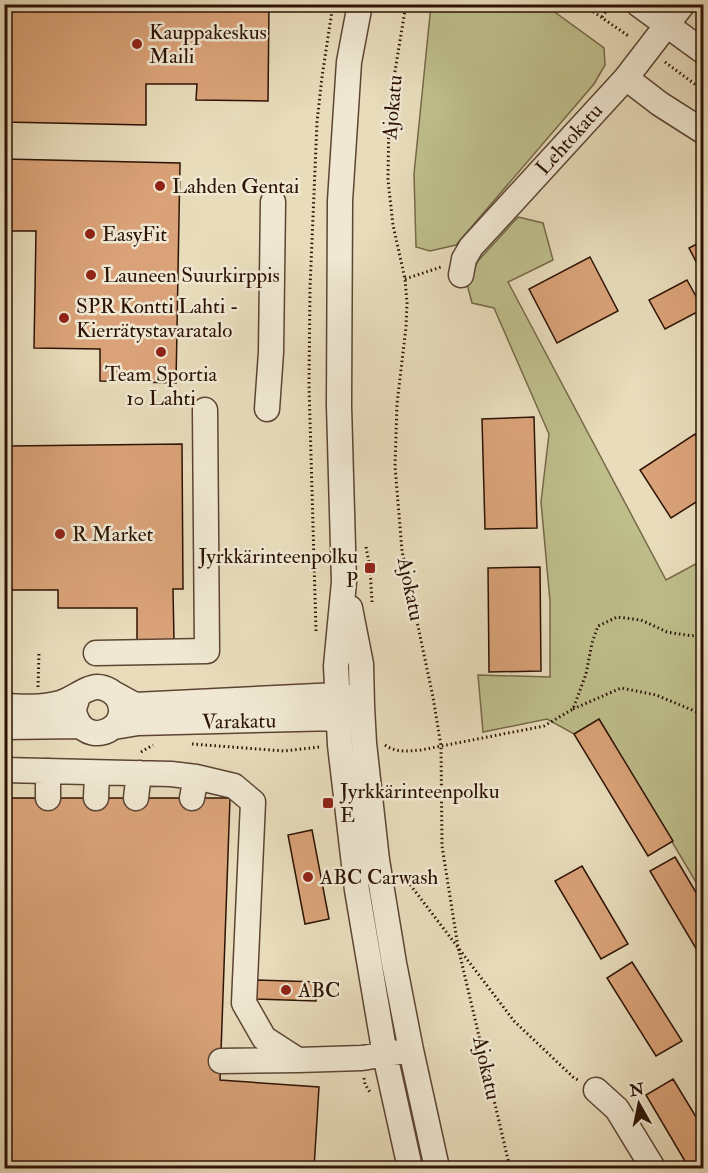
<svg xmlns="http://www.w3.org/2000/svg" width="708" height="1173" font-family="'IM FELL Double Pica',serif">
<rect width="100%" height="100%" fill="#e8dcbb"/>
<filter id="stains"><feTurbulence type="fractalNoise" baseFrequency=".00333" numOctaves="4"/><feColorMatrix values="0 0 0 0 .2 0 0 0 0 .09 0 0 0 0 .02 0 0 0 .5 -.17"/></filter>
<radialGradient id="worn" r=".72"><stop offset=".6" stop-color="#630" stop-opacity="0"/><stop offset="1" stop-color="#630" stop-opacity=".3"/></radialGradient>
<path fill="#bebe8b" stroke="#766848" stroke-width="1.5" d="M431 5H545L604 48 605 65 594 84 456 245 430 251 416 247 414 174Z
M518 217 543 223 553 260 508 282 666 580 703 560V894L599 719 574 734 547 719 483 732 478 675 550 677V601L541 502 549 434 494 308 472 303 467 284 478 261Z"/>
<path fill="#daa278" stroke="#2d1305" stroke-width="1.5" d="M4 4H269L268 101 196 100 197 84H146V125L4 122Z
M4 159 180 163 176 383 100 381V349L34 348 36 231H4Z
M704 240V277L689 248Z
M590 257 618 311 557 343 529 289Z
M687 280 703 309 665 329 649 300Z
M534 417 537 528 485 529 482 419Z
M695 434 704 448V497L671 518 640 470Z
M182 444 183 589H173L174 640H137V608H58V590H9L8 446Z
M540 567 541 671 489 672 488 568Z
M599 719 673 841 648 856 574 734Z
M4 798H230L220 1080 319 1087 314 1168H4Z
M312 830 329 919 305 924 288 835Z
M675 857 704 906V962L650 871Z
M582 866 628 944 601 959 555 881Z
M632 962 682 1041 656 1056 607 978Z
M257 980 317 982 316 1001 256 999Z
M673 1079 704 1130V1168H689L646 1095Z"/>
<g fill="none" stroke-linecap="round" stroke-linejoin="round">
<defs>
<path id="minor" d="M360 4 349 62 340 201 339 406 344 582 336 666 340 745 357 890 385 1055 410 1168
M638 4 704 52
M626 78 660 104 704 132
M461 275 464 259 471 247 626 78 683 4
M267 409 271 352 273 202
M350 608 361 664 362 706 364 743 377 860 394 963 411 1050 437 1168
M96 653 207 651 205 410
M115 694 135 705 338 695 353 698
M4 706C22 707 42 708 60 703 71 700 87 687 97 687 106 687 116 693 119 701 130 727 93 746 78 722 76 718 74 714 74 709 75 705 77 700 78 696
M4 727 81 726
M114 727 138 723 339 718 352 711
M4 770 171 774 196 777 234 786 253 802 244 1003 264 1038 298 1060 221 1061
M48 771V798
M96 798 97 773
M136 798 139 773
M192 798 196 777
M298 1060 362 1058 400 1052
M596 1090 617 1109 653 1168"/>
</defs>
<use href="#minor" stroke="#5c4532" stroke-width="27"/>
<path stroke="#2d1305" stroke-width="3" stroke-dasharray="1.5 3" stroke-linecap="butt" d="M406 4 389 108 388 180 393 225 405 279 407 303 406 327 397 404 395 466 402 551 433 697 441 746 442 846 458 947 510 1168
M582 4 630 37
M602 17 611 4
M665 62 704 91
M405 279 441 267
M366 547 370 568 372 602
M316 631 309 385 310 288 317 122 322 77 333 4
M38 687 39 653
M573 709 621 688 656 695 704 715
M192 744 284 751 320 747
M385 745C396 753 408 751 421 750L544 726 573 709 586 674 592 643 598 626 617 617 641 620 667 632 692 636 704 632
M141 752 153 745
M402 874 514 1021 573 1077 578 1080
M364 1078 365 1084 371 1094"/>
<use href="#minor" stroke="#f0e8d3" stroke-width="24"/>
</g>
<g fill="#8f2418" stroke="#f0e8d3" stroke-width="2">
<circle cx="137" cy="44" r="6"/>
<circle cx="160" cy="186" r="6"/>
<circle cx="90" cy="234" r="6"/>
<circle cx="91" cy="275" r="6"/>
<circle cx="64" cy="318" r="6"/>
<circle cx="161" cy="352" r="6"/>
<circle cx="60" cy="534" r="6"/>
<rect x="364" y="562" width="12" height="12" rx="3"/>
<rect x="322" y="797" width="12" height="12" rx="3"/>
<circle cx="308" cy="877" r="6"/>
<circle cx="286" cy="990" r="6"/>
</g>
<g text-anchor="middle" stroke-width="5" stroke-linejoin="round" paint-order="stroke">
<g font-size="21" fill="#2d1305" stroke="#f0e8d3" text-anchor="start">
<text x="149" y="39">Kauppakeskus<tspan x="149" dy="24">Maili</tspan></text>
<text x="172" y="193">Lahden Gentai</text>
<text x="102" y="241">EasyFit</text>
<text x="103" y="282">Launeen Suurkirppis</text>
<text x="76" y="313">SPR Kontti Lahti -<tspan x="76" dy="24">Kierrätystavaratalo</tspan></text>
<text x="161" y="381" text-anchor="middle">Team Sportia<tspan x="161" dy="24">10 Lahti</tspan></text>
<text x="72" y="541">R Market</text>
<text x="358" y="563" text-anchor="end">Jyrkkärinteenpolku<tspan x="358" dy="24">P</tspan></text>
<text x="340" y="798">Jyrkkärinteenpolku<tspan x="340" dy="24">E</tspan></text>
<text x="320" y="884">ABC Carwash</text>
<text x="298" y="997">ABC</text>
</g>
<g font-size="21" fill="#2d1305" stroke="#f0e8d3">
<text transform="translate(392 107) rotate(-85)" y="7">Ajokatu</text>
<text transform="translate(569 139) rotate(-48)" y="7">Lehtokatu</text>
<text transform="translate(411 589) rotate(78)" y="7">Ajokatu</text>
<text transform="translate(239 721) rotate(-1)" y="7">Varakatu</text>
<text transform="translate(487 1068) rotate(77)" y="7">Ajokatu</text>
</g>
</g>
<rect width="708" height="1173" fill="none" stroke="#e8dcbb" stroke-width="24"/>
<rect x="6" y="6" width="696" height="1161" fill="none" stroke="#2d1305" stroke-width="3"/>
<rect x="12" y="12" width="684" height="1149" fill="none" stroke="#2d1305" stroke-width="1.5"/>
<g transform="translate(639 1104) rotate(351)" stroke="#f0e8d3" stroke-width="4.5" paint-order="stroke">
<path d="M0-4.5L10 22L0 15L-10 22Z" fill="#2d1305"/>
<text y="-9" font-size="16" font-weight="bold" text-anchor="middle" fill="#2d1305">N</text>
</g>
<rect width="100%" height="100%" filter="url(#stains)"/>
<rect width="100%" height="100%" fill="url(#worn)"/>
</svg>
